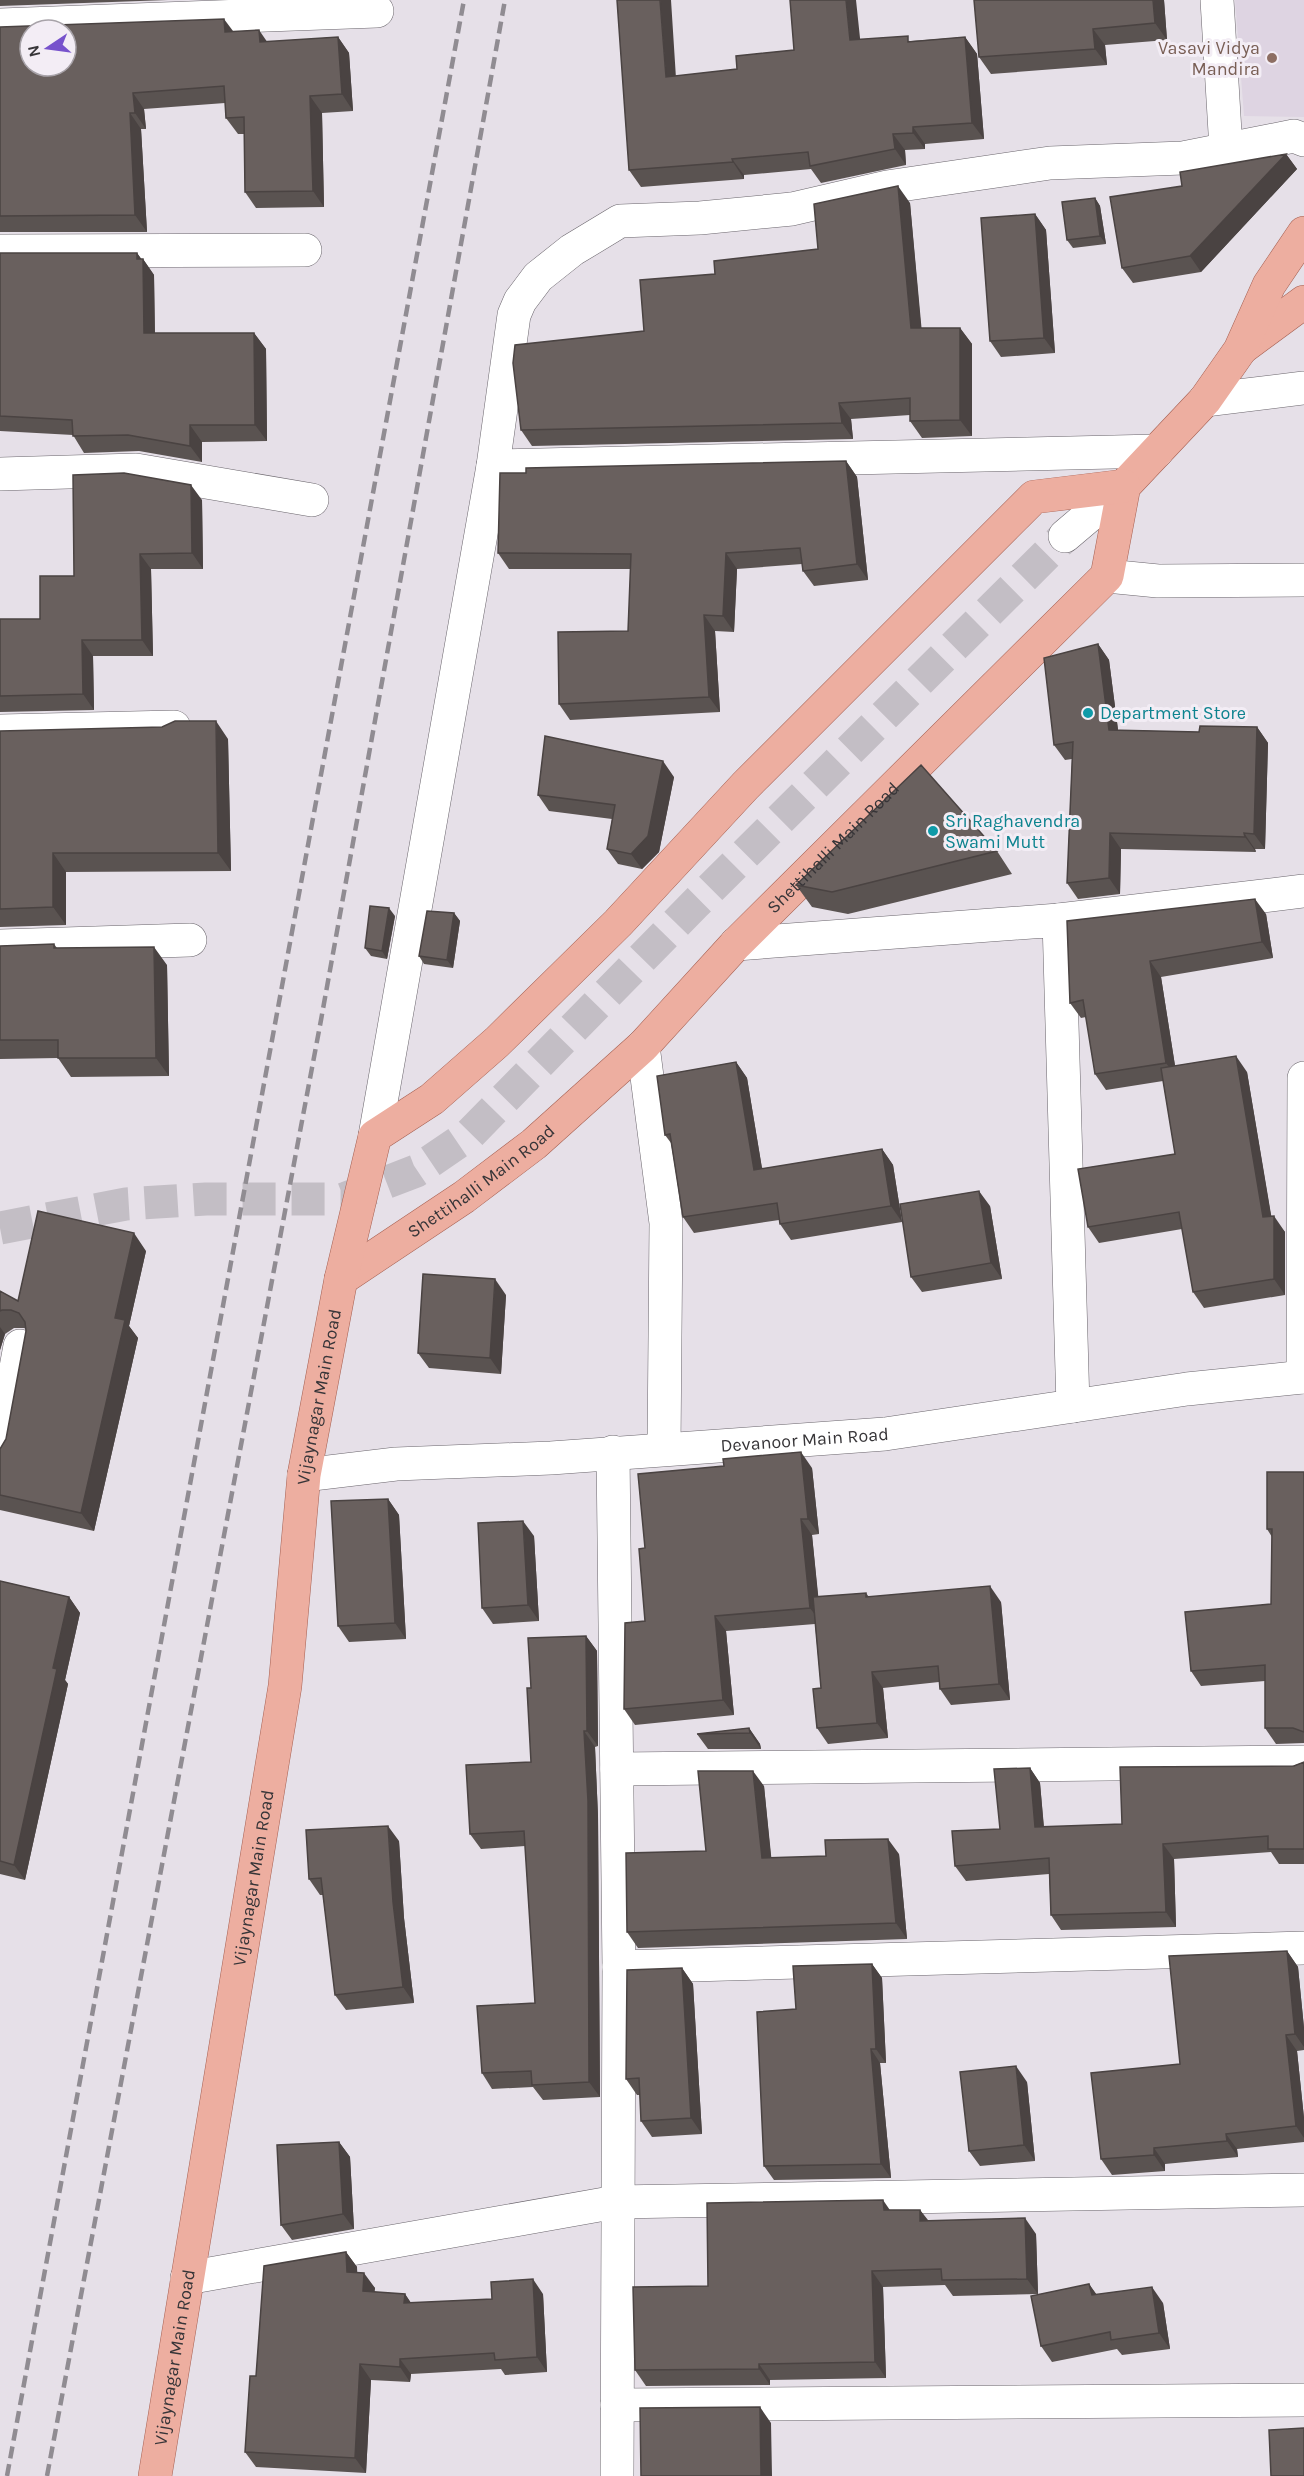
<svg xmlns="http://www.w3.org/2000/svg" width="1304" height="2476" font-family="Karla,sans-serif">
<rect width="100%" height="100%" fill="#e6e0e8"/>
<path fill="#ded4e2" d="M1235 0H1304V117L1244 116Z"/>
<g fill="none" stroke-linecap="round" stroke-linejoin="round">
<path stroke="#c3bec5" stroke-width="33" stroke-dasharray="33 16" stroke-linecap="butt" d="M0 1228 126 1204 206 1199H344L416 1171 469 1135 695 904 1065 536"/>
<defs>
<g id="minor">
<path d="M1217 0 1226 149"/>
<path d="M0 25 377 11"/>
<path d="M0 251 305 250"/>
<path d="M1205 400 1304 388"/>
<path d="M493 466 1157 451"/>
<path d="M0 474 136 470 312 500"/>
<path d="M1065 536 1124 486"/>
<path d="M1107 576 1158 581 1304 580"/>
<path d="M0 731 174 727"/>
<path d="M1059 920 1304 891"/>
<path d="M736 944 1059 920 1073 1406"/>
<path d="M0 946 190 940"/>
<path d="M643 1046 666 1223 664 1449"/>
<path d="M375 1136 493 466 514 315 520 301 538 277 572 250 620 221 700 218 792 209 887 187 1050 163 1183 158 1294 136 1304 140"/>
<path d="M1303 1377 1304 1078"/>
<path d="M613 1452 619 1967 617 2476"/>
<path d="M0 1454 20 1346"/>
<path id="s1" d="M304 1475 396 1464 551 1458 885 1434 1187 1389 1304 1377"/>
<path d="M617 1769 1304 1762"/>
<path d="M619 1967 1304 1948"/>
<path d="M187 2278 616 2202 1304 2190"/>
<path d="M617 2405 1304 2400"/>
</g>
<g id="major">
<path d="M1243 347 1304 302"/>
<path id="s2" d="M341 1279 464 1197 534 1144 643 1046 736 944 1107 576 1124 486 1205 400 1240 350 1269 285 1304 233"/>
<path id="s3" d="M155 2476 285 1686 304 1475 341 1279 375 1136 432 1099 497 1042 618 923 745 786 1034 497 1124 486"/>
</g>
</defs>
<use href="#minor" stroke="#6a656c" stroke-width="34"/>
<use href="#major" stroke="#a66153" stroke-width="34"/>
<use href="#minor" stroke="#fff" stroke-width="33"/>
<use href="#major" stroke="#edaea0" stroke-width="33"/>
<path stroke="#908c92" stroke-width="4.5" stroke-dasharray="12 6" stroke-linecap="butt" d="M7 2476 464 0
M47 2476 321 1020 505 0"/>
</g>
<path fill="#5a5351" d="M0 0H168L0 6Z
M1164 0 1167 40 1105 45 1107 65 991 74 979 57Z
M0 27 233 32 267 42 338 37 349 53 353 111 322 113 324 207 256 208 245 192 244 134H238L226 118 225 103 144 109 146 129H141L147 232H0Z
M965 37 977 54 984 139 925 144V149L905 150 906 165 821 183 811 169 744 175V179L641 187 629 170 676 76 737 69 794 50 860 39 911 41Z
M1286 154 1297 169 1201 272 1133 283 1122 268 1182 186Z
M1095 198 1100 206 1106 244 1073 248 1067 240Z
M910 203 921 328H960L972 344V436L922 438 910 421V415L851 419 853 439 532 446 521 430 715 274 818 249Z
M1035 214 1046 230 1055 353 1001 357 990 341Z
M0 253H137L141 259H143L154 275 155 333H254L266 349 267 441 202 442V462L139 451 84 453 73 435 0 431Z
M846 461 857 477 868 580 814 586 803 571 802 564 737 569 734 632 715 631 720 712 570 720 559 704 628 631 631 569H509L498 553 526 473Z
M202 500 203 569H151L153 656H93L94 710 0 712V619H40L74 576Z
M1098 644 1109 660 1118 730 1199 732 1257 727 1268 743 1265 849H1255L1256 852 1121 849 1120 894 1078 899 1067 883 1072 759 1065 760 1054 745Z
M0 731 228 739 231 871 66 872V925L0 927Z
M674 777 659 852 642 869 618 864 607 849 612 819 549 811 538 795Z
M997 851 1012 874 848 914 812 907 796 885Z
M454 913 460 921 453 968 424 964 419 956Z
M1266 914 1273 958 1161 977 1175 1066 1247 1072 1271 1216 1285 1232V1295L1204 1308 1193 1292 1182 1229 1099 1243 1088 1227 1175 1154 1163 1081 1106 1090 1095 1074 1086 1017 1081 1018 1070 1003 1067 921Z
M395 916 387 959 371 956 365 948Z
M54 944 57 948 167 965 169 1076 71 1077 58 1058 0 1059V946Z
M736 1062 747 1078 762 1169 882 1149 893 1165 902 1222 791 1240 780 1224 779 1220 694 1233 683 1217 671 1143 665 1135Z
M990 1206 1002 1279 922 1292 911 1277Z
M146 1251 129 1326 138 1338 94 1531 0 1510V1449L6 1439 26 1331V1329L24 1328H14L5 1334 0 1350V1291L18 1301Z
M506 1295 501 1374 429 1368 418 1353Z
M812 1468 819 1534 812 1535 818 1597 866 1593 869 1597 1001 1602 1010 1700 951 1705 940 1689 939 1682 883 1688 888 1738 828 1744 817 1728 821 1688 815 1624 726 1631 734 1715 635 1725 624 1709 645 1621V1548Z
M1304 1472V1743L1276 1744 1265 1728V1681L1201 1686 1191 1671 1271 1604 1272 1537 1267 1529Z
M388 1499 399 1515 406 1639 349 1642 338 1626Z
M534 1536 539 1621 493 1624 482 1608Z
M0 1581 69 1597 80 1613 65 1680 68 1684 25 1880 0 1874Z
M586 1636 597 1651 598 1746 595 1747 598 1816 600 2097 543 2100 533 2087 492 2089 482 2073 535 2003 525 1846 481 1849 470 1834 531 1762V1688Z
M749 1728 760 1744 761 1749H708L697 1734Z
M1304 1762V1864H1279L1271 1852 1174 1859 1176 1927 1061 1930 1051 1915 1049 1874 966 1881 955 1866 1000 1829 1030 1768 1040 1783 1044 1827 1122 1824Z
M764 1786 771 1858 899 1854 907 1939 638 1948 627 1932 706 1851Z
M399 1841 404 1918 414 2003 346 2010 335 1995 323 1895H320L309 1879Z
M1287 1951 1298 1967 1304 2028V2050L1297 2051 1304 2118V2142L1237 2149 1238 2157 1165 2164V2171L1112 2175 1101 2159 1180 2064Z
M872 1964 882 1978 886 2063H880L891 2178 774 2180 764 2166 796 2009Z
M682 1968 693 1984 702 2134 652 2137 641 2121 640 2095H637L626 2079Z
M1027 2082 1035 2161 980 2166 969 2151Z
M339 2142 350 2157 354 2229 292 2240 281 2225Z
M890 2210H920L928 2220 1036 2234 1038 2294 953 2296 945 2285 883 2287 886 2378 770 2380V2385L646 2386 635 2370 708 2286Z
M346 2252 357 2267V2272L375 2288 374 2292 405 2294 411 2303 492 2299 543 2294 547 2372 505 2375 501 2369 411 2374 410 2382 371 2380 366 2473 256 2467 245 2452 256 2376Z
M1089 2284 1097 2295 1163 2303 1170 2349 1122 2355 1117 2349 1052 2362 1041 2346Z"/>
<path fill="#4a4342" d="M660 0H671L677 94 666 77Z
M846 0H856L862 57 850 40Z
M1153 0H1164L1167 40 1155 23Z
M224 19 236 35 225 32Z
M1093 29 1105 45 1107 65 1095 49Z
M259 30 270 46 260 42Z
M338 37 349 53 353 111 342 94Z
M965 37 977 54 984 139 972 123Z
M133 93 144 109 146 129 135 113Z
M310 96 322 113 324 207 313 191Z
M130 113 141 129 147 232 135 215Z
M913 127 925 144V149L913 133Z
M893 134 905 150 906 165 895 149Z
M1286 154 1297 169 1201 272 1190 256Z
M732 159 744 175V179L733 162Z
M898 186 910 203 923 344 911 328Z
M1095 198 1100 206 1106 244 1100 236Z
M1035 214 1046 230 1055 353 1044 338Z
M137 253 143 261V259L154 275 155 350 144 333Z
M960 328 972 344V436L960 420Z
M254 333 266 349 267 441 255 425Z
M839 403 851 419 853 439 842 423Z
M190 425 202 442V462L190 446Z
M846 461 857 477 868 580 857 564Z
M191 485 202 500 203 569 192 553Z
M726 553 737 569 734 632 723 616Z
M140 554 151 569 153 656 142 640Z
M704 615 715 631 720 712 709 697Z
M82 640 93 656 94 710 83 694Z
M1098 644 1109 660 1120 745 1109 730Z
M216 721 228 739 231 871 218 853Z
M1257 727 1268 743 1265 849 1254 834Z
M663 761 674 777 659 852 642 869 631 854Z
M1110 833 1121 849 1120 894 1109 878Z
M1244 833 1255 849 1256 852 1245 837Z
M53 853 66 872V925L53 907Z
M1255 899 1266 914 1273 958 1262 942Z
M389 908 395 916 387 959 382 951Z
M454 913 460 921 453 968 447 960Z
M154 947 167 965 169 1076 156 1058Z
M1150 961 1161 977 1177 1078 1166 1063Z
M1236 1056 1247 1072 1274 1232V1216L1285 1232V1295L1274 1279Z
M736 1062 747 1078 765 1186 754 1170Z
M882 1149 893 1165 902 1222 891 1206Z
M979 1191 990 1206 1002 1279 991 1263Z
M134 1233 146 1251 129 1326 138 1338 94 1531 81 1513 115 1318Z
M495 1279 506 1295 501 1374 490 1358Z
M0 1327 5 1334 0 1350Z
M801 1452 812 1468 819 1534 808 1519Z
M388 1499 399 1515 406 1639 395 1623Z
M801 1519 812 1535 821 1623 810 1608Z
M523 1521 534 1536 539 1621 528 1605Z
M990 1586 1001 1602 1010 1700 999 1684Z
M69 1597 80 1613 65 1680 68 1684 25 1880 14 1865 53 1668Z
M715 1616 726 1631 734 1715 723 1700Z
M586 1636 597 1651 598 1746 587 1731Z
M872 1672 883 1688 888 1738 877 1723Z
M749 1728 760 1744 761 1749 750 1733Z
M584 1731 595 1747 598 1816 600 2097 589 2082Z
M1030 1768 1040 1783 1045 1842 1035 1827Z
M753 1771 764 1786 773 1874 762 1858Z
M388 1826 399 1841 404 1918 414 2003 403 1987 393 1902Z
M888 1839 899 1854 907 1939 896 1923Z
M1163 1844 1174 1859 1176 1927 1166 1912Z
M1287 1951 1298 1967 1304 2028V2047L1295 2034Z
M872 1964 882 1978 886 2063 876 2049Z
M682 1968 693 1984 702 2134 691 2118Z
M1286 2035 1297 2051 1304 2118V2138L1296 2126Z
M871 2049 880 2063 891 2178 881 2164Z
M1016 2066 1027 2082 1035 2161 1024 2145Z
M1226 2134 1237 2149 1238 2157 1227 2141Z
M339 2142 350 2157 354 2229 343 2214Z
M1154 2148 1165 2164V2171L1154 2155Z
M883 2200 894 2216 884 2210Z
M920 2210 931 2225 920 2221Z
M1025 2218 1036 2234 1038 2294 1027 2279Z
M346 2252 357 2267 358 2287 347 2272Z
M872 2271 883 2287 886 2378 875 2362Z
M364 2273 375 2288 373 2306 363 2291Z
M533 2279 543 2294 547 2372 537 2357Z
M1089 2284 1100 2300 1092 2295Z
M1152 2287 1163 2303 1170 2349 1159 2333Z
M405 2294 415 2309 404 2303Z
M400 2359 411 2374 410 2382 400 2367Z
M360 2364 371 2380 366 2473 355 2458Z
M759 2364 770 2380V2385L759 2369Z
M760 2407 771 2423 772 2476H761Z"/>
<path fill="#69605e" stroke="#4a4342" stroke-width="1.5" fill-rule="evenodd" d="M617 0H660L666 77 737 69 736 56 794 50 790 0H846L850 40 908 36V42L965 37 972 123 913 127V133L893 134 895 149 810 166 808 152 732 159 733 162 629 170Z
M974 0H1153L1155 23 1093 29 1095 49 979 57Z
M224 19 225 32 259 30 260 42 338 37 342 94 310 96 313 191 245 192 244 117 226 118 224 86 133 93 135 113H130L135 215 0 216V27ZM30 30H66V66H30Z
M1286 154 1190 256 1122 268 1110 197 1182 186 1180 172Z
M898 186 911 328H960V420L910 421V398L839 403 842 423 521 430 513 363 515 345 644 331 640 280 715 274 714 261 818 249 814 204Z
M1095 198 1100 236 1067 240 1062 202Z
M1035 214 1044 338 990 341 981 218Z
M0 253H137V259H143L144 333H254L255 425H190V446L128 435 73 436 72 420 0 416Z
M846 461 857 564 803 571 800 548 726 553 723 616 704 615 709 697 559 704 558 632 628 631 631 554 498 553 500 473H526V468Z
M124 473 191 485 192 553 140 554 142 640H82L83 694 0 696V619H40V576H74L73 475Z
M1098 644 1109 730 1199 732 1200 726 1257 727 1254 834 1244 833 1245 837 1110 833 1109 878 1067 883 1073 742 1054 745 1044 658Z
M175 721H216L218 853H53V907L0 909V731L162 727Z
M545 736 663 761 648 836 631 854 607 849 615 805 538 795Z
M921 765 997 851 832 892 796 885Z
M1255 899 1262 942 1150 961 1166 1063 1095 1074 1083 1000 1070 1003 1067 921Z
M370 906 389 908 382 951 365 948Z
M427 911 454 913 447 960 419 956Z
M54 944V948L154 947 156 1058H58V1040H0V946Z
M1236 1056 1263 1217 1274 1216V1279L1193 1292 1179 1212 1088 1227 1078 1169 1175 1154 1161 1068Z
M736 1062 754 1170 882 1149 891 1206 780 1224 777 1203 683 1217 670 1134 665 1135 657 1076Z
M979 1191 991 1263 911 1277 900 1204Z
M38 1211 134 1233 115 1318 125 1320 81 1513 0 1495V1449L6 1439 26 1331 25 1322 19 1313 11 1310H2L0 1311V1291L18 1301Z
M423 1274 495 1279 490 1358 418 1353Z
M801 1452 808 1519H801L810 1608 715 1616 723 1700 624 1709 625 1623 645 1621 639 1549 645 1548 638 1474 724 1466 723 1459Z
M1267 1472H1304V1732L1293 1728H1265V1665L1191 1671 1185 1612 1271 1604 1272 1529H1267Z
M388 1499 395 1623 338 1626 331 1501Z
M523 1521 528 1605 482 1608 478 1523Z
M0 1581 69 1597 53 1668 57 1669 14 1865 0 1861Z
M990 1586 999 1684 940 1689 938 1666 872 1672 877 1723 817 1728 813 1689 821 1688 813 1597 866 1593V1597Z
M586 1636 587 1731H584L588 1801 589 2082 532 2085 531 2071 482 2073 477 2006 535 2003 524 1831 470 1834 466 1765 531 1762 527 1688H531L528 1638Z
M749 1728 750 1733 697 1734Z
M1304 1762V1849H1268V1836L1163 1844 1166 1912 1051 1915 1049 1858 955 1866 952 1831 1000 1829 994 1769 1030 1768 1035 1827 1122 1824 1120 1767 1294 1766Z
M698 1771H753L762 1858 826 1856 825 1840 888 1839 896 1923 627 1932 626 1853 706 1851Z
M388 1826 393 1902 403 1987 335 1995 321 1878 309 1879 306 1830Z
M1287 1951 1295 2034 1286 2035 1296 2126 1226 2134 1227 2141 1154 2148V2155L1101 2159 1091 2073 1180 2064 1169 1956Z
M872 1964 876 2049H871L881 2164 764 2166 757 2012 796 2009 793 1966Z
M682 1968 691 2118 641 2121 639 2078 626 2079 627 1970Z
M1016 2066 1024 2145 969 2151 960 2072Z
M339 2142 343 2214 281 2225 277 2145Z
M883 2200 884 2210H920V2221L1025 2218 1027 2279 942 2280 941 2269 872 2271 875 2362 759 2364V2369L635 2370 633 2287 708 2286 707 2203Z
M346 2252 347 2272 364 2273 363 2291 405 2294 404 2303 492 2299 491 2282 533 2279 537 2357 495 2360 494 2353 400 2359V2367L360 2364 355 2458 245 2452 250 2376H256L264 2266Z
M1089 2284 1092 2295 1152 2287 1159 2333 1111 2340 1110 2332 1041 2346 1031 2296Z
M760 2407 761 2476H641L640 2408Z
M1304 2428V2476H1271L1269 2430Z"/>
<circle fill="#8d6e63" stroke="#f3edf5" stroke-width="2" cx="1272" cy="58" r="6"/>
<g fill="#0f9aa8" stroke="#f3edf5" stroke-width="2">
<circle cx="1088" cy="713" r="6"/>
<circle cx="933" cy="831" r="6"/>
</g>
<g text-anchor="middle" stroke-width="6" stroke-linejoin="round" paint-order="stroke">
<g font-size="18" fill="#785e54" stroke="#f3edf5" text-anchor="end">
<text x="1260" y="54">Vasavi Vidya<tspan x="1260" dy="21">Mandira</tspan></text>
</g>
<g font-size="18" fill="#0d838f" stroke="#f3edf5" text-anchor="start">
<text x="1100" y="719">Department Store</text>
<text x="945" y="827">Sri Raghavendra<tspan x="945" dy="21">Swami Mutt</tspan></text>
</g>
<g font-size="18" fill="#373538" stroke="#f3edf5">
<text dy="6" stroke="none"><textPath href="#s2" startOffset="657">Shettihalli Main Road</textPath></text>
<text dy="6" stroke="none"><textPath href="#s2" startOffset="171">Shettihalli Main Road</textPath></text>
<text dy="6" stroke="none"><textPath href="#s3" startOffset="1092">Vijaynagar Main Road</textPath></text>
<text dy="6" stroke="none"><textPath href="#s1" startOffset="502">Devanoor Main Road</textPath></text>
<text dy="6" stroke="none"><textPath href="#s3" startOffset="606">Vijaynagar Main Road</textPath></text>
<text dy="6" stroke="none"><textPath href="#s3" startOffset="120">Vijaynagar Main Road</textPath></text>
</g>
</g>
<g transform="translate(48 48) rotate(257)"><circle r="28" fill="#f3edf5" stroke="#a8a3a9" stroke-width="1.5"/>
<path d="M0-4.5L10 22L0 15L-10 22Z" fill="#7752cc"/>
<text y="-9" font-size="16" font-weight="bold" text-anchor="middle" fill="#373538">N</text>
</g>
</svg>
